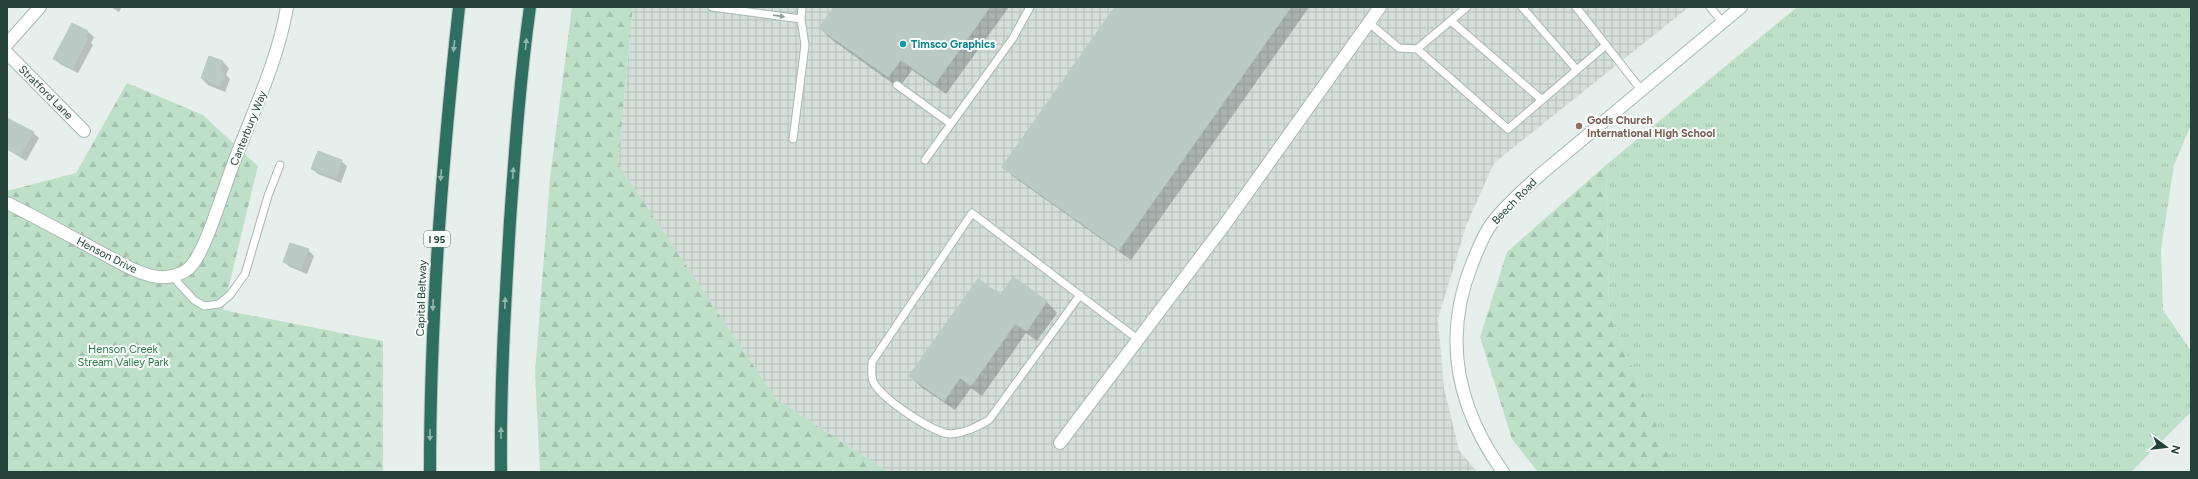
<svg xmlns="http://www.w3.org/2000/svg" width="2198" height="479" font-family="Figtree,sans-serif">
<defs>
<pattern id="industrial-grid" width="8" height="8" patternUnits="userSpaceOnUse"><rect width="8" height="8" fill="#d4dfda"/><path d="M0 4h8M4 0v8" fill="none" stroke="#b6c1bc"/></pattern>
<pattern id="grass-tufts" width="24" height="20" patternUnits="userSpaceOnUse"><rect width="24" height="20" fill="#bfe0c8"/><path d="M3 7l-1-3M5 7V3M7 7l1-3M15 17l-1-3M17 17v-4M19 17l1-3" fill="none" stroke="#a4c1ad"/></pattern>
<pattern id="forest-firs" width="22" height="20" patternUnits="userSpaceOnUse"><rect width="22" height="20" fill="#bfe0c8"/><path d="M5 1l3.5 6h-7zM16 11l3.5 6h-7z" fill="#a4c1ad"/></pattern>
</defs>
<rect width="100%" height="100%" fill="#e6efeb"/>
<path fill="url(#industrial-grid)" d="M633 7H1689L1494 163 1466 226 1438 319 1444 388 1459 450 1477 472H888L776 399 618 164Z"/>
<path fill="url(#grass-tufts)" d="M1797 7H2191V125L2174 165 2161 249 2163 310 2191 351V412L2131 472H1675L1609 312 1606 165Z"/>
<path fill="url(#forest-firs)" d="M572 7H633L618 164 776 399 888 472H540L535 373 550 178Z
M127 83 203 115 258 166 223 310 383 341V472H7V191L76 173Z
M1606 165 1609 312 1676 472H1538L1512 439 1480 337 1507 252Z"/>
<path fill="#0003" d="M111 7H122L119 12Z
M835 7H1009L946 94 912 70 899 88 831 39 820 28Z
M1116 7H1309L1131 260 1014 177 1003 166Z
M72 24 88 32 94 37 91 43 93 45 78 73 60 64 54 58Z
M209 57 223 62 229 68 226 75 230 79 225 92 208 85 202 79Z
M7 119 33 133 39 138 26 161 7 149Z
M341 161 347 166 341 183 318 174 312 169Z
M308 250 314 256 307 274 290 267 284 262Z
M1014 279 1047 302 1057 313 1037 341 1026 333 982 396 971 388 955 410 921 387 910 376 1001 296Z"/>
<path fill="#bbcac4" stroke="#b8c9c2" d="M834 7H990L935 84 901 60 888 77 819 28Z
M1115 7H1291L1119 250 1002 167Z
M72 23 88 31 85 37 88 39 73 68 53 59Z
M209 56 223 61 220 71 225 73 220 87 201 78Z
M7 118 34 132 20 156 7 149Z
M318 151 342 160 336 178 311 169Z
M290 243 309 249 301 269 283 262Z
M1013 277 1047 301 1027 331 1015 324 971 386 960 378 944 401 909 376 978 279 1001 295Z"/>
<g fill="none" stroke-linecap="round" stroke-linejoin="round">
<defs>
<path id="lane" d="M712 7 801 19
M1467 7 1417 49 1508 129 1606 45
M1522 7 1577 70
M1576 7 1642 91
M1710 7 1723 23
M1451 21 1542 100
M1369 23 1399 48 1417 49
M897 85 951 124
M793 139 805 45 801 19 802 7
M925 160 1013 38 1030 7
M172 276 194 300 204 306 219 304 230 295 245 274 268 196 280 165
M1080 295 989 420C976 427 966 433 951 434 934 434 879 397 873 381 871 376 872 368 872 362L972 213C1028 256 1083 298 1139 340"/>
<path id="street" d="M7 44 40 7
M7 53 84 131
M7 203C38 218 68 235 98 251 116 260 138 275 159 277 170 278 185 274 192 265 207 246 222 194 231 170 251 115 277 65 287 7
M1060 443 1223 227 1380 7"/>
<path id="secondary" d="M1503 472C1457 408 1442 339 1472 264 1477 251 1483 235 1492 223 1506 205 1524 189 1541 174L1741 7"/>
<path id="highway" d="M430 472C430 316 442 162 459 7
M501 472C500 388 505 305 510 221 515 150 520 78 530 7"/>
</defs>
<use href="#lane" stroke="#a8b8b2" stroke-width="9"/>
<use href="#street" stroke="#a8b8b2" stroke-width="14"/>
<use href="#secondary" stroke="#a4bbb3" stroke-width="14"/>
<use href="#highway" stroke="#c2cac8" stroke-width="14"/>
<use href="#lane" stroke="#fff" stroke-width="7"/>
<use href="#street" stroke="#fff" stroke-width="12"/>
<use href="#secondary" stroke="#fff" stroke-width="12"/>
<use href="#highway" stroke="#2f6f62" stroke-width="12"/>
</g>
<defs><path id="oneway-solid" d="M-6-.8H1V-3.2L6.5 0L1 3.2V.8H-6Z"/></defs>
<use fill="#92a09c" href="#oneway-solid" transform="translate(779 16) rotate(8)"/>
<g fill="#93b5ae">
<use href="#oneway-solid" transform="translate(526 44) rotate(-84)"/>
<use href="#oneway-solid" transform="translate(454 46) rotate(96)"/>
<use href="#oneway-solid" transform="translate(513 173) rotate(-86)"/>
<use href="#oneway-solid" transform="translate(441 175) rotate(94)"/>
<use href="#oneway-solid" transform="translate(505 303) rotate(-88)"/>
<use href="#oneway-solid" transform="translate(433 305) rotate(92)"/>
<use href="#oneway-solid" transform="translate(501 433) rotate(-90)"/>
<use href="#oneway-solid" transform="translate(430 435) rotate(90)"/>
</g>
<circle fill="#0f9aa8" stroke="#f7fbf9" stroke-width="1.5" cx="903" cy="44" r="4"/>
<circle fill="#8d6e63" stroke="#f7fbf9" stroke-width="1.5" cx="1579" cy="126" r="4"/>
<g text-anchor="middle" stroke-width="4" stroke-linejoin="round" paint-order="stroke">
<rect fill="#f7fbf9" stroke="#637a73" stroke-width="1" x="424" y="231" width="26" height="16" rx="3"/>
<g font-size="10" font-weight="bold" fill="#24423a">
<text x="437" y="243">I 95</text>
</g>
<g font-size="11" font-weight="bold" fill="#0d838f" stroke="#f7fbf9" text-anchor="start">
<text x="911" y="48">Timsco Graphics</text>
</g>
<g font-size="11" fill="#24423a" stroke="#f7fbf9">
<text transform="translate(46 92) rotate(45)" y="4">Stratford Lane</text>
<text transform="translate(248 128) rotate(-68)" y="4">Canterbury Way</text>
<text transform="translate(1514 201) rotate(-46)" y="4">Beech Road</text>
<text transform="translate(107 255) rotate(27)" y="4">Henson Drive</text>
<text transform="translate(421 298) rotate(-88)" y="4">Capital Beltway</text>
</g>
<g font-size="11" font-weight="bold" fill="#785e54" stroke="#f7fbf9" text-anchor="start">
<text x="1587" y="124">Gods Church<tspan x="1587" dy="13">International High School</tspan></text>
</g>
<g font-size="11" fill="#2d7a4b" stroke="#f7fbf9">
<text x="123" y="353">Henson Creek<tspan x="123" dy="13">Stream Valley Park</tspan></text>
</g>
</g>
<rect width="2198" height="479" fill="none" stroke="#24423a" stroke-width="16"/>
<g transform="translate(2166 447) rotate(105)" stroke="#f7fbf9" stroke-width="3" paint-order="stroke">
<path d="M0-3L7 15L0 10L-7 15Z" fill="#24423a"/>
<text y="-6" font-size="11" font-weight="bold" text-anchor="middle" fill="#24423a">N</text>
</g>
</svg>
